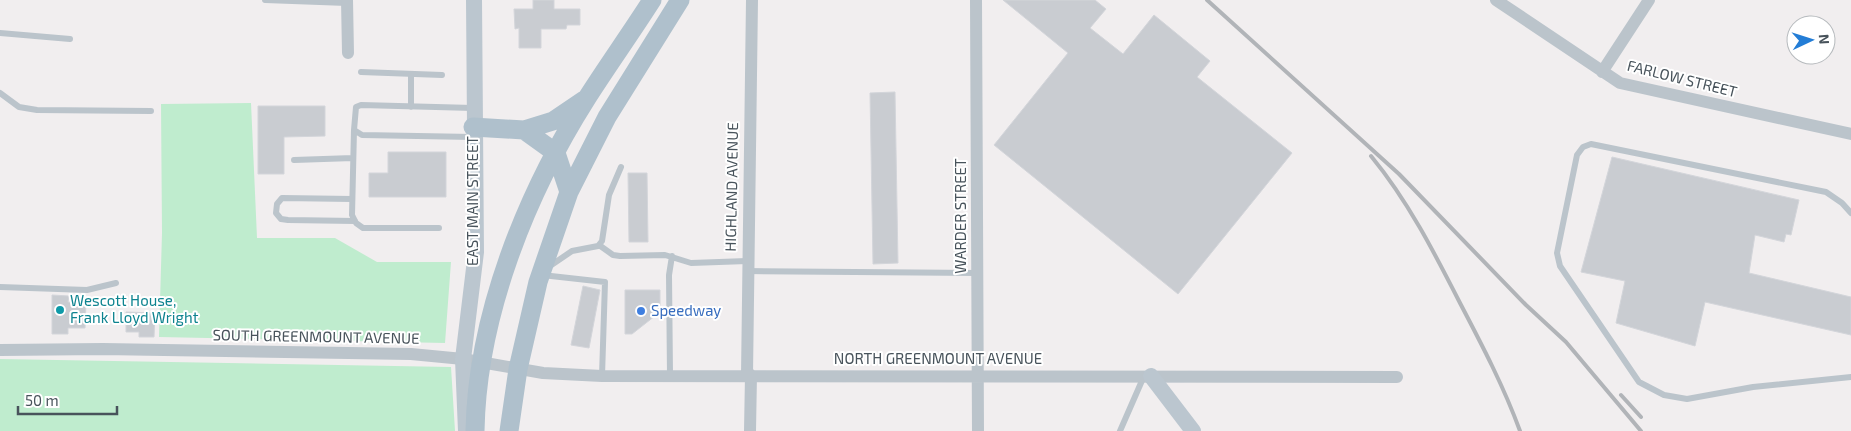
<svg xmlns="http://www.w3.org/2000/svg" width="1851" height="431" font-family="'Exo 2',sans-serif">
<rect width="100%" height="100%" fill="#f1eeef"/>
<path fill="#bfecce" d="M251 103 257 238H335L377 262H451L445 343 159 337 162 233 161 104Z
M0 359 451 367 455 431H0Z"/>
<path fill="#c9ccd1" stroke="#d3d5da" d="M533 0H554V9H580V25H567L566 29H541V48H519V28L515 29 514 9H533Z
M1003 0H1095L1106 9 1090 28 1123 54 1154 15 1210 61 1197 77 1292 153 1178 294 994 145 1068 53Z
M895 92 898 263 873 264 870 93Z
M258 106H325V136L284 137V174H258Z
M388 152H446V197H369V173H388Z
M1612 157 1799 200 1791 235 1786 234 1784 242 1755 235 1749 273 1851 297V335L1705 302 1695 346 1616 323 1625 281 1581 272Z
M628 173H647L648 242H629Z
M583 286 600 290 589 348 571 345Z
M625 290H660V312L632 334H625Z
M52 295 69 296 68 302H86L85 328H68V334H52Z
M126 312 155 313 154 337H139V332H126Z"/>
<g fill="none" stroke-linecap="round" stroke-linejoin="round">
<path stroke="#bbc4cb" stroke-width="6" d="M265 0 347 3
M0 33 70 39
M361 72 442 75
M411 74V107
M0 93 19 107 37 110 151 111
M473 108 361 105 356 107 354 130 362 135 473 137
M354 130 352 215 356 223 363 228H439
M294 160 353 158
M352 199 282 198 277 204 276 213 281 219 288 220 355 221
M1851 213 1842 203 1826 192 1591 144 1583 147 1577 155 1557 253 1560 266 1639 382 1664 395 1687 399 1753 387 1851 377
M599 245 613 255 620 256 665 255 691 263 747 261
M547 268 572 251 598 246 602 241 609 195 621 167
M747 271 978 273
M542 275 605 282 602 376
M0 287 87 290 116 283
M670 375 669 275 672 256
M1120 431 1144 376"/>
<path stroke="#bbc4cb" stroke-width="12" d="M347 0 348 53
M976 0 978 431
M1496 0 1620 83 1851 134
M1602 72 1649 0
M0 350 103 349 411 354 463 359 543 373 602 376 1397 377
M747 375 752 0
M750 431 751 375"/>
<path stroke="#bbc6cf" stroke-width="16" d="M1151 376 1193 431
M466 431 463 359 476 252 474 0"/>
<path stroke="#afc0cc" stroke-width="19" d="M473 127 524 130 556 153 569 192
M524 130 553 121 584 100
M475 431C477 316 526 194 587 98 608 65 631 33 652 0
M509 431 518 369 538 282 569 192 607 117 680 0"/>
<path stroke="#b1b4b8" stroke-width="4" d="M1207 0 1399 174 1526 305 1566 342 1641 431
M1371 156C1408 201 1434 252 1460 303 1482 345 1504 387 1520 431
M1621 395 1641 417"/>
</g>
<circle fill="#0f9aa8" stroke="#fff" stroke-width="2" cx="60" cy="310" r="5"/>
<circle fill="#3f7fe0" stroke="#fff" stroke-width="2" cx="641" cy="311" r="5"/>
<g text-anchor="middle" stroke-width="4" stroke-linejoin="round" paint-order="stroke">
<g font-size="15" fill="#48535b" stroke="#fff">
<text transform="translate(1682 79) rotate(14)" y="5">FARLOW STREET</text>
<text transform="translate(732 187) rotate(-89)" y="5">HIGHLAND AVENUE</text>
<text transform="translate(473 201) rotate(-90)" y="5">EAST MAIN STREET</text>
<text transform="translate(961 216) rotate(-90)" y="5">WARDER STREET</text>
<text transform="translate(316 337) rotate(1)" y="5">SOUTH GREENMOUNT AVENUE</text>
<text x="938" y="364">NORTH GREENMOUNT AVENUE</text>
</g>
<g font-size="15" fill="#0d838f" stroke="#fff" text-anchor="start">
<text x="70" y="306">Wescott House,<tspan x="70" dy="17">Frank Lloyd Wright</tspan></text>
</g>
<g font-size="15" fill="#366cbe" stroke="#fff" text-anchor="start">
<text x="651" y="316">Speedway</text>
</g>
</g>
<g transform="translate(1811 40) rotate(86)"><circle r="24" fill="#ffffff" stroke="#b6babd"/>
<path d="M0-4L9 19L0 12L-9 19Z" fill="#237dd6"/>
<text y="-8" font-size="14" font-weight="bold" text-anchor="middle" fill="#48535b">N</text>
</g>
<path d="M18 406v8h99v-8" fill="none" stroke="#48535b" stroke-width="2.5"/>
<text x="25" y="406" font-size="15" fill="#48535b" stroke="#ffffff" stroke-width="4" paint-order="stroke">50 m</text>
</svg>
